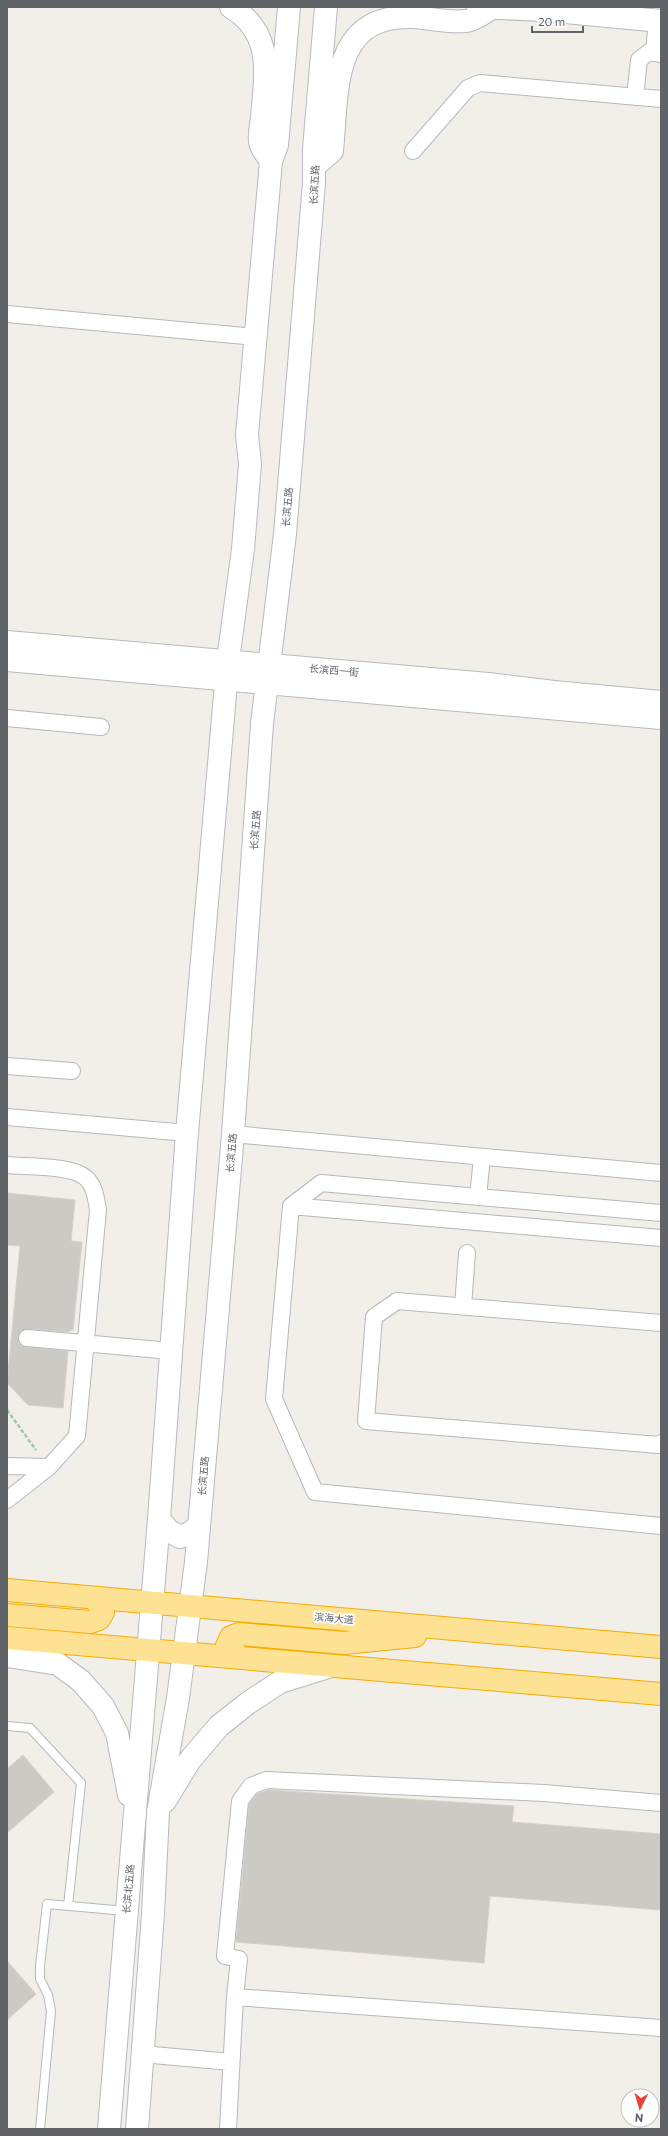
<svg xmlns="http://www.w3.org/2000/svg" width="668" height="2136" font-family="Commissioner,'Noto Sans SC',sans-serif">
<rect width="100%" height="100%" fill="#f1efe8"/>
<path fill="#cccac5" stroke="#d6d1c6" d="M7 1193 75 1200 71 1241 82 1242 73 1330H70L69 1332 27 1329 20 1332 18 1338 21 1346 26 1347 68 1351 63 1408 28 1405 7 1383 20 1246 7 1245Z
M23 1755 54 1792 7 1833V1769Z
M268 1790 514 1806 512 1822 661 1834V1910L490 1896 484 1963 236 1942 249 1804 257 1794Z
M7 1961 36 1994 7 2020Z"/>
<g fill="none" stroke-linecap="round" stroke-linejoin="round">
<defs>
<path id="lane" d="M7 1726 30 1728 81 1783 68 1906
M40 2129 51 2011 48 1995 40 1979V1966L47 1904 126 1911"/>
<path id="street" d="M654 52 657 20
M635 97 639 60 649 52 661 54
M413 151 468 88 480 83 661 99
M7 314 256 337
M7 718 101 727
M7 1066 72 1071
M7 1117 187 1133
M233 1134 661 1173
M7 1165C27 1167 72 1165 86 1178 95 1186 96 1199 98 1210L77 1436 49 1467 7 1500
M478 1197 482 1157
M291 1206 661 1238
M661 1213 321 1183 291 1206 274 1399 315 1492 661 1526
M463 1306 467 1253
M661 1323 397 1301 374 1317 366 1421 659 1445 661 1443
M27 1338 171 1351
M7 1466 49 1467
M235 1997 239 1959 225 1956 240 1801 251 1786 266 1780 544 1793 661 1803
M142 2054 231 2062
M228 2129 235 1997 661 2028"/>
<path id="secondary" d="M231 7C275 34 265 75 262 118 261 125 259 135 260 142 261 148 267 156 271 161
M478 7 544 10 661 21
M316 165 332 151C338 92 330 14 413 17 430 18 448 23 465 21 473 21 485 12 492 8
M7 642 488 684 554 692 661 702
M7 660 661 718
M159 1519 169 1531 180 1537 190 1533 199 1526
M7 1656 58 1664 81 1681 103 1706 117 1733 129 1795
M165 1801 190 1760 219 1726 248 1703 280 1682 331 1666
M109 2129 159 1519 187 1133 228 660 243 549 250 464 247 435 271 161 277 145 289 7
M137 2129 153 1914 158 1812 178 1698 196 1562 233 1134 262 724 285 534 314 183V149L326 7"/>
<path id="highway" d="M7 1590 661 1647
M7 1615 90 1622 99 1619 103 1612 101 1606 93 1598
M7 1638 661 1694
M242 1658 231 1652 227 1646 231 1637 239 1634 344 1643 415 1636"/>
</defs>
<use href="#lane" stroke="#b5b8bc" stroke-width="10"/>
<use href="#street" stroke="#b5b8bc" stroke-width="18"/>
<use href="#secondary" stroke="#b6babf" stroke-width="24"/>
<use href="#highway" stroke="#f9ab00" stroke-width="24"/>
<path stroke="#9cc7a9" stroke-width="2.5" stroke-dasharray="4 2" stroke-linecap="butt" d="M7 1410 36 1450"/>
<use href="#lane" stroke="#fff" stroke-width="8"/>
<use href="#street" stroke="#fff" stroke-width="16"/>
<use href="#secondary" stroke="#fff" stroke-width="22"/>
<use href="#highway" stroke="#fde293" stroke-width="22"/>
</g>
<g text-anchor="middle" stroke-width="3.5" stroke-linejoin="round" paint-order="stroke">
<g font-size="10" fill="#5f6368" stroke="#fff">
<text transform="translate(314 185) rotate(-87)" y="4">长滨五路</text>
<text transform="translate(287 507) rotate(-85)" y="4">长滨五路</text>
<text transform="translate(334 670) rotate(5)" y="4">长滨西一街</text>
<text transform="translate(255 830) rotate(-86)" y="4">长滨五路</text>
<text transform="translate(231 1153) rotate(-85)" y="4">长滨五路</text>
<text transform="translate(203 1476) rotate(-85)" y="4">长滨五路</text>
<text transform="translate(334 1618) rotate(5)" y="4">滨海大道</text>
<text transform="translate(128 1889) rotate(-85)" y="4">长滨北五路</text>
</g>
</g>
<rect width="668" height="2136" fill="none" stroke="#5f6368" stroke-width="16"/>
<g transform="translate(640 2108) rotate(185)"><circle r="19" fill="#ffffff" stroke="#bfc1c3"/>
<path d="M0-3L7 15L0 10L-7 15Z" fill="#ea4335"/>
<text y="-6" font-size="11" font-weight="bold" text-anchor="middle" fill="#5f6368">N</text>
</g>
<path d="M532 26v6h51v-6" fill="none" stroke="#5f6368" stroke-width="2"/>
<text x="538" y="26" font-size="12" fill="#5f6368" stroke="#ffffff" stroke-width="3" paint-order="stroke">20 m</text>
</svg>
